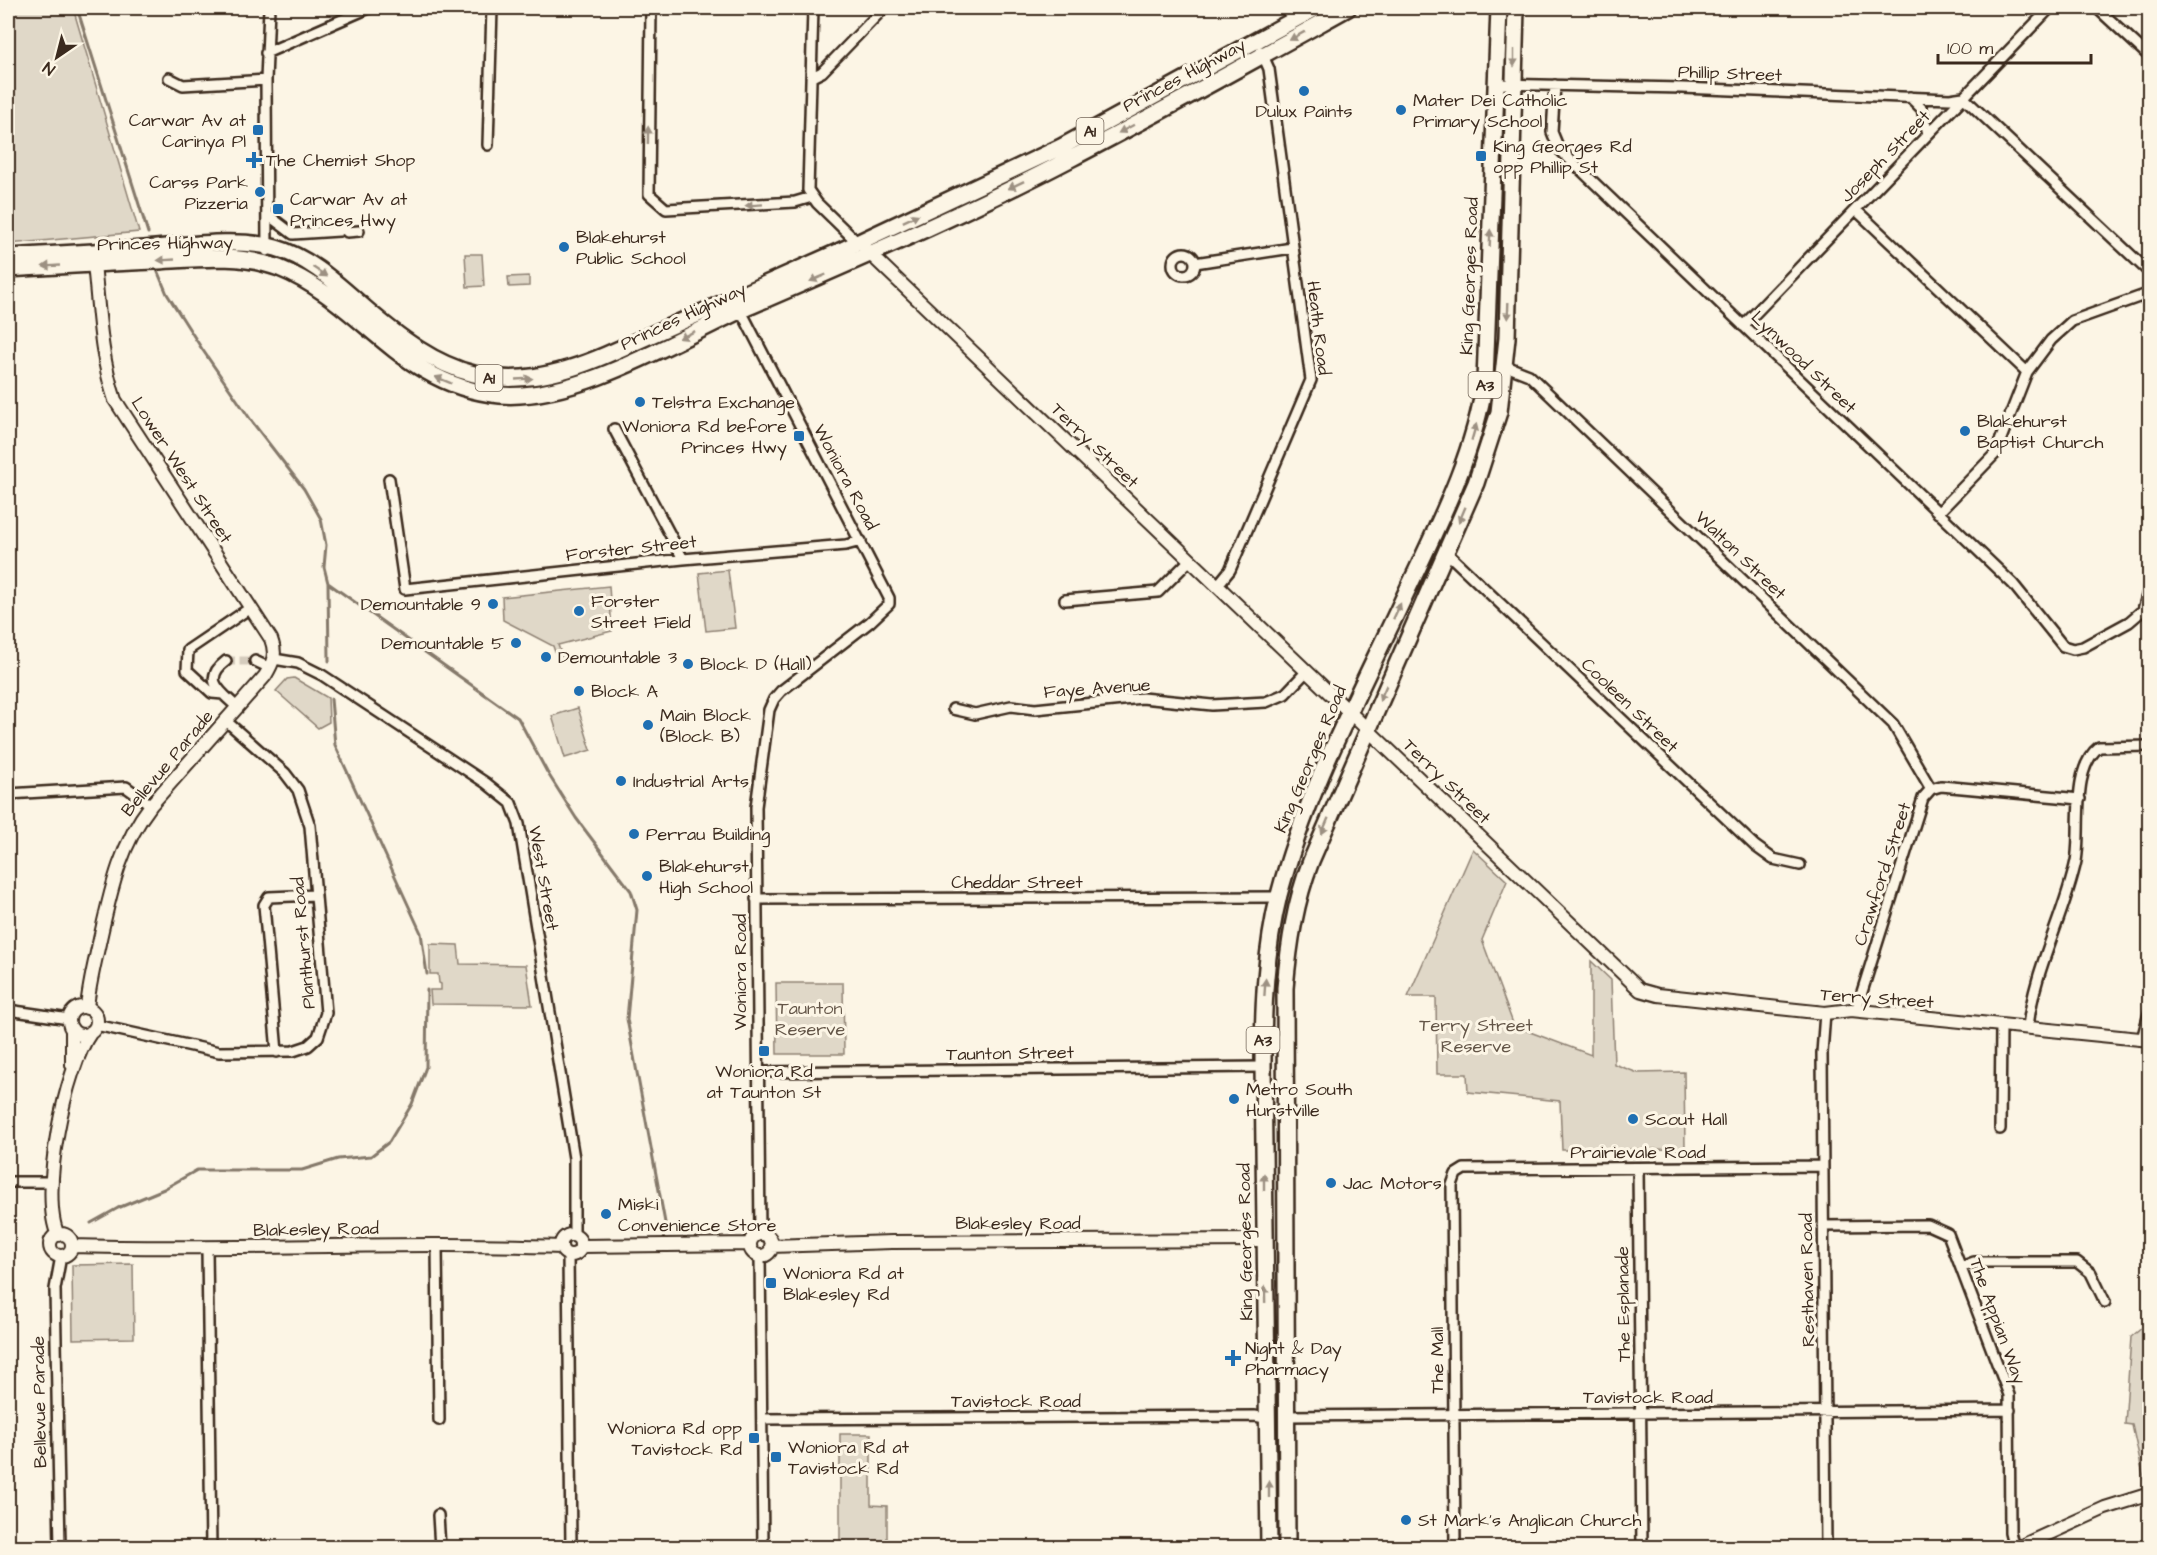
<svg xmlns="http://www.w3.org/2000/svg" width="2157" height="1555" font-family="'Architects Daughter',sans-serif">
<rect width="100%" height="100%" fill="#fcf5e5"/>
<filter id="ink" filterUnits="userSpaceOnUse"><feTurbulence type="fractalNoise" baseFrequency=".0167" numOctaves="2"/><feDisplacementMap in="SourceGraphic" scale="12" xChannelSelector="R" yChannelSelector="G"/><feConvolveMatrix kernelMatrix="1 2 1 2 8 2 1 2 1" color-interpolation-filters="sRGB"/></filter>
<g filter="url(#ink)">
<path fill="#e0d8c8" stroke="#8e8173" stroke-width="1.5" d="M8 8H73L139 232 8 244Z
M465 254H482L484 286 467 287Z
M529 276V286L509 287 508 277Z
M728 570 735 628 706 631 699 573Z
M609 586 612 631 558 645 563 659 558 661 553 646 503 620 502 597Z
M294 678 328 698 329 722 318 728 276 691 287 679Z
M578 708 591 750 565 758 552 716Z
M1473 849 1507 881 1482 940 1514 1026 1591 1055V961L1611 980 1614 1064 1638 1073 1684 1072 1685 1149 1562 1150 1560 1101 1468 1092 1467 1074H1437L1436 997H1408Z
M430 944 458 945 460 964 526 965 532 1005 431 1004 430 990H441V984L439 983 438 974H430Z
M776 983H843L844 1054H777Z
M133 1264 134 1338 73 1339 72 1265Z
M2149 1322 2150 1479 2144 1480 2132 1425 2125 1424 2131 1337Z
M840 1434H871V1505L887 1506V1547H840Z"/>
<g fill="none" stroke-linecap="round" stroke-linejoin="round">
<path stroke="#85796b" stroke-width="3" d="M77 8 148 233
M157 270 167 294 202 349 253 423 304 489 321 519 326 545 324 567 328 583 329 661
M328 583 518 718 547 772 576 818 631 891 637 910 627 1019 666 1228
M331 699 335 745 421 933 427 974
M91 1223 118 1208 164 1189 197 1170H302L338 1159 371 1156 389 1142 412 1104 426 1067 427 990"/>
<path stroke="#d5ccbd" stroke-width="9" stroke-dasharray="9 4.5" stroke-linecap="butt" d="M226 661H255"/>
<defs>
<path id="minor" d="M651 8 649 194 666 209 795 202 812 197
M813 8 808 190 817 203 858 243
M2097 8 2150 57
M266 53 369 8
M812 77 822 72 884 8
M169 78 183 85 266 80
M1495 84 1682 88 1950 99 1963 97
M1555 85 1552 132 1559 149 2013 584 2063 646 2073 649 2083 647 2129 622 2143 610 2150 585
M1910 97 1922 109 1928 134
M1963 97 2150 273
M488 145 492 8
M1856 210 2027 372
M268 215 293 234 339 231 343 227 347 232 359 231
M267 251 266 80 269 8
M1173 264a11 11 0 1 1 22 0a11 11 0 1 1-22 0Z
M1195 263 1292 248
M739 307 889 598V604L870 622 781 691 774 699 769 710 756 807 760 1235
M1743 326 2050 8
M1506 366 1529 375 1893 724 1931 789
M614 429 683 559
M389 479 405 589 683 559 846 545 861 541
M1938 513 1995 454 2027 372 2051 340 2072 321 2150 293
M1446 552 1755 846 1773 859 1800 865
M1217 586 1230 570 1311 380 1269 69 1261 51
M1065 600 1158 592 1190 560
M274 659 298 663 322 675 486 783 511 803 519 824 574 1158V1236
M226 661C201 680 221 692 237 707
M255 661 270 668
M223 694 212 693 187 670 188 650 250 608
M953 709 975 714 1011 706 1035 709 1142 698 1212 705 1266 702 1285 694 1306 672
M8 794 126 787 151 805
M756 899 1279 897
M8 1010 69 1019
M1856 1011 1923 798 1931 789 1941 786 2080 799
M1825 1013 1822 1053 1826 1548
M96 1025 219 1052 293 1051 308 1046 318 1037 326 1013 310 826 298 790 285 773 225 720
M2028 1028C2033 971 2064 917 2076 861 2082 829 2070 770 2099 747L2150 746
M2142 1039 2150 1010
M277 1052 264 905 269 897 316 895
M757 1072 1263 1067
M2000 1129 2001 1026
M1638 1168 1642 1548
M8 1182H53
M1823 1226 1928 1225 1948 1234 2009 1395 2010 1532 2014 1548
M437 1245 439 1420
M207 1249 211 1548
M568 1254 571 1548
M760 1256 763 1548
M1961 1267 1974 1262H2077L2091 1273 2105 1302
M1286 1416 2010 1410
M762 1419 1255 1416 1269 1419
M438 1515 440 1548
M60 1548 55 1289 61 1256
M1455 1548 1452 1185 1456 1174 1464 1169 1822 1166"/>
<path id="tertiary" d="M865 249 1640 990 1658 995 1825 1013 1851 1010 2150 1040
M69 1021a14 14 0 1 1 28 0a14 14 0 1 1-28 0Z
M87 1008C89 984 95 962 100 939 111 890 120 845 151 805L265 676C273 663 277 654 271 639L115 400C99 352 99 305 93 255
M72 1065V1029
M50 1245a11 11 0 1 1 22 0a11 11 0 1 1-22 0Z
M750 1245a11 11 0 1 1 22 0a11 11 0 1 1-22 0Z
M58 1235C39 1195 65 1068 91 1032
M561 1245a10 10 0 1 1 20 0a10 10 0 1 1-20 0Z
M72 1246C235 1251 398 1241 561 1247
M581 1246 750 1244
M771 1246 892 1242 1264 1240
M2017 1548 2105 1508 2150 1494"/>
<path id="trunk" d="M8 257C53 254 99 252 144 249 186 246 234 237 276 248 308 257 335 282 359 303 443 377 499 401 606 355L840 251 1061 147 1316 8
M8 269C57 266 106 263 155 261 195 259 240 253 279 268 362 301 400 386 500 395 578 401 677 339 748 307 856 260 965 214 1070 159 1163 111 1256 59 1348 8
M1269 1548 1263 1067C1263 1009 1265 951 1279 895 1305 796 1354 703 1398 610 1432 536 1473 462 1485 381L1499 8
M1287 1548 1285 988C1289 944 1295 902 1311 861L1476 483 1499 412 1507 338 1516 8"/>
</defs>
<use href="#minor" stroke="#3b2a1e" stroke-width="14"/>
<use href="#tertiary" stroke="#3b2a1e" stroke-width="16"/>
<use href="#trunk" stroke="#3b2a1e" stroke-width="20"/>
<use href="#minor" stroke="#fcf5e5" stroke-width="9"/>
<use href="#tertiary" stroke="#fcf5e5" stroke-width="12"/>
<use href="#trunk" stroke="#fcf5e5" stroke-width="15"/>
</g>
<defs><path id="oneway-solid" d="M-6-.8H1V-3.2L6.5 0L1 3.2V.8H-6Z" transform="scale(1.5)"/></defs>
<g fill="#9c9082">
<use href="#oneway-solid" transform="translate(1297 36) rotate(151)"/>
<use href="#oneway-solid" transform="translate(1514 58) rotate(90)"/>
<use href="#oneway-solid" transform="translate(1126 129) rotate(152)"/>
<use href="#oneway-solid" transform="translate(648 135) rotate(-89)"/>
<use href="#oneway-solid" transform="translate(1016 185) rotate(154)"/>
<use href="#oneway-solid" transform="translate(754 205) rotate(176)"/>
<use href="#oneway-solid" transform="translate(911 218) rotate(-25)"/>
<use href="#oneway-solid" transform="translate(1490 238) rotate(-88)"/>
<use href="#oneway-solid" transform="translate(166 260) rotate(177)"/>
<use href="#oneway-solid" transform="translate(51 266) rotate(177)"/>
<use href="#oneway-solid" transform="translate(320 272) rotate(34)"/>
<use href="#oneway-solid" transform="translate(818 278) rotate(157)"/>
<use href="#oneway-solid" transform="translate(1508 311) rotate(92)"/>
<use href="#oneway-solid" transform="translate(687 335) rotate(155)"/>
<use href="#oneway-solid" transform="translate(524 379) rotate(-3)"/>
<use href="#oneway-solid" transform="translate(443 380) rotate(-158)"/>
<use href="#oneway-solid" transform="translate(1474 432) rotate(-74)"/>
<use href="#oneway-solid" transform="translate(1462 515) rotate(113)"/>
<use href="#oneway-solid" transform="translate(1397 611) rotate(-65)"/>
<use href="#oneway-solid" transform="translate(1383 693) rotate(114)"/>
<use href="#oneway-solid" transform="translate(1325 826) rotate(113)"/>
<use href="#oneway-solid" transform="translate(1265 987) rotate(-86)"/>
<use href="#oneway-solid" transform="translate(1264 1182) rotate(-90)"/>
<use href="#oneway-solid" transform="translate(1265 1294) rotate(-91)"/>
<use href="#oneway-solid" transform="translate(1269 1489) rotate(-90)"/>
</g>
</g>
<g fill="#1f6fb2" stroke="#fcf5e5" stroke-width="2">
<circle cx="1304" cy="91" r="6"/>
<circle cx="1401" cy="110" r="6"/>
<rect x="252" y="124" width="12" height="12" rx="3"/>
<rect x="1475" y="150" width="12" height="12" rx="3"/>
<path d="M251 151h6v6h6v6h-6v6h-6v-6h-6v-6h6z"/>
<circle cx="260" cy="192" r="6"/>
<rect x="272" y="203" width="12" height="12" rx="3"/>
<circle cx="564" cy="247" r="6"/>
<circle cx="640" cy="402" r="6"/>
<circle cx="1965" cy="431" r="6"/>
<rect x="793" y="430" width="12" height="12" rx="3"/>
<circle cx="493" cy="604" r="6"/>
<circle cx="579" cy="611" r="6"/>
<circle cx="516" cy="643" r="6"/>
<circle cx="546" cy="657" r="6"/>
<circle cx="688" cy="664" r="6"/>
<circle cx="579" cy="691" r="6"/>
<circle cx="648" cy="725" r="6"/>
<circle cx="621" cy="781" r="6"/>
<circle cx="634" cy="834" r="6"/>
<circle cx="647" cy="876" r="6"/>
<rect x="758" y="1045" width="12" height="12" rx="3"/>
<circle cx="1234" cy="1099" r="6"/>
<circle cx="1633" cy="1119" r="6"/>
<circle cx="1331" cy="1183" r="6"/>
<circle cx="606" cy="1214" r="6"/>
<rect x="765" y="1277" width="12" height="12" rx="3"/>
<path d="M1230 1349h6v6h6v6h-6v6h-6v-6h-6v-6h6z"/>
<rect x="748" y="1432" width="12" height="12" rx="3"/>
<rect x="770" y="1451" width="12" height="12" rx="3"/>
<circle cx="1406" cy="1520" r="6"/>
</g>
<g text-anchor="middle" stroke-width="6" stroke-linejoin="round" paint-order="stroke">
<g fill="#fcf5e5" stroke="#75675a" stroke-width="1.5">
<rect x="1076.5" y="118" width="27" height="26" rx="4.5"/>
<rect x="475.5" y="365" width="27" height="26" rx="4.5"/>
<rect x="1468.5" y="372" width="33" height="26" rx="4.5"/>
<rect x="1246.5" y="1027" width="33" height="26" rx="4.5"/>
</g>
<g font-size="16" font-weight="bold" fill="#3b2a1e">
<text x="1090" y="137">A1</text>
<text x="489" y="384">A1</text>
<text x="1485" y="391">A3</text>
<text x="1263" y="1046">A3</text>
</g>
<g font-size="18" fill="#3b2a1e" stroke="#fcf5e5">
<text transform="translate(1730 73) rotate(2)" y="6">Phillip Street</text>
<text transform="translate(1184 75) rotate(-28)" y="6">Princes Highway</text>
<text transform="translate(1885 156) rotate(-46)" y="6">Joseph Street</text>
<text transform="translate(165 243) rotate(-1)" y="6">Princes Highway</text>
<text transform="translate(1469 276) rotate(-88)" y="6">King Georges Road</text>
<text transform="translate(683 316) rotate(-25)" y="6">Princes Highway</text>
<text transform="translate(1319 328) rotate(83)" y="6">Heath Road</text>
<text transform="translate(1804 362) rotate(44)" y="6">Lynwood Street</text>
<text transform="translate(1095 445) rotate(44)" y="6">Terry Street</text>
<text transform="translate(182 470) rotate(57)" y="6">Lower West Street</text>
<text transform="translate(846 477) rotate(62)" y="6">Woniora Road</text>
<text transform="translate(631 548) rotate(-6)" y="6">Forster Street</text>
<text transform="translate(1741 555) rotate(44)" y="6">Walton Street</text>
<text transform="translate(1097 688) rotate(-4)" y="6">Faye Avenue</text>
<text transform="translate(1630 705) rotate(44)" y="6">Cooleen Street</text>
<text transform="translate(1310 759) rotate(-67)" y="6">King Georges Road</text>
<text transform="translate(167 763) rotate(-50)" y="6">Bellevue Parade</text>
<text transform="translate(1447 781) rotate(44)" y="6">Terry Street</text>
<text transform="translate(1882 874) rotate(-72)" y="6">Crawford Street</text>
<text transform="translate(544 878) rotate(80)" y="6">West Street</text>
<text x="1017" y="888">Cheddar Street</text>
<text transform="translate(303 943) rotate(-95)" y="6">Planthurst Road</text>
<text transform="translate(740 972) rotate(-90)" y="6">Woniora Road</text>
<text transform="translate(1877 998) rotate(4)" y="6">Terry Street</text>
<text transform="translate(1010 1053) rotate(-1)" y="6">Taunton Street</text>
<text x="1638" y="1158">Prairievale Road</text>
<text x="1018" y="1229">Blakesley Road</text>
<text transform="translate(316 1229) rotate(-1)" y="6">Blakesley Road</text>
<text transform="translate(1245 1242) rotate(-91)" y="6">King Georges Road</text>
<text transform="translate(1807 1280) rotate(-91)" y="6">Resthaven Road</text>
<text transform="translate(1623 1304) rotate(-91)" y="6">The Esplanade</text>
<text transform="translate(1998 1321) rotate(70)" y="6">The Appian Way</text>
<text transform="translate(1437 1360) rotate(-90)" y="6">The Mall</text>
<text x="1648" y="1403">Tavistock Road</text>
<text x="1016" y="1407">Tavistock Road</text>
<text transform="translate(39 1402) rotate(-91)" y="6">Bellevue Parade</text>
</g>
<g font-size="18" fill="#3b2a1e" stroke="#fcf5e5" text-anchor="start">
<text x="1413" y="106">Mater Dei Catholic<tspan x="1413" dy="21">Primary School</tspan></text>
<text x="1304" y="117" text-anchor="middle">Dulux Paints</text>
<text x="246" y="126" text-anchor="end">Carwar Av at<tspan x="246" dy="21">Carinya Pl</tspan></text>
<text x="1493" y="152">King Georges Rd<tspan x="1493" dy="21">opp Phillip St</tspan></text>
<text x="266" y="166">The Chemist Shop</text>
<text x="248" y="188" text-anchor="end">Carss Park<tspan x="248" dy="21">Pizzeria</tspan></text>
<text x="290" y="205">Carwar Av at<tspan x="290" dy="21">Princes Hwy</tspan></text>
<text x="576" y="243">Blakehurst<tspan x="576" dy="21">Public School</tspan></text>
<text x="652" y="408">Telstra Exchange</text>
<text x="1977" y="427">Blakehurst<tspan x="1977" dy="21">Baptist Church</tspan></text>
<text x="787" y="432" text-anchor="end">Woniora Rd before<tspan x="787" dy="21">Princes Hwy</tspan></text>
<text x="591" y="607">Forster<tspan x="591" dy="21">Street Field</tspan></text>
<text x="481" y="610" text-anchor="end">Demountable 9</text>
<text x="504" y="649" text-anchor="end">Demountable 5</text>
<text x="558" y="663">Demountable 3</text>
<text x="700" y="670">Block D (Hall)</text>
<text x="591" y="697">Block A</text>
<text x="660" y="721">Main Block<tspan x="660" dy="21">(Block B)</tspan></text>
<text x="633" y="787">Industrial Arts</text>
<text x="646" y="840">Perrau Building</text>
<text x="659" y="872">Blakehurst<tspan x="659" dy="21">High School</tspan></text>
<text x="764" y="1077" text-anchor="middle">Woniora Rd<tspan x="764" dy="21">at Taunton St</tspan></text>
<text x="1246" y="1095">Metro South<tspan x="1246" dy="21">Hurstville</tspan></text>
<text x="1645" y="1125">Scout Hall</text>
<text x="1343" y="1189">Jac Motors</text>
<text x="618" y="1210">Miski<tspan x="618" dy="21">Convenience Store</tspan></text>
<text x="783" y="1279">Woniora Rd at<tspan x="783" dy="21">Blakesley Rd</tspan></text>
<text x="1245" y="1354">Night &amp; Day<tspan x="1245" dy="21">Pharmacy</tspan></text>
<text x="742" y="1434" text-anchor="end">Woniora Rd opp<tspan x="742" dy="21">Tavistock Rd</tspan></text>
<text x="788" y="1453">Woniora Rd at<tspan x="788" dy="21">Tavistock Rd</tspan></text>
<text x="1418" y="1526">St Mark's Anglican Church</text>
</g>
<g font-size="18" fill="#645648" stroke="#fcf5e5">
<text x="810" y="1014">Taunton<tspan x="810" dy="21">Reserve</tspan></text>
<text x="1476" y="1031">Terry Street<tspan x="1476" dy="21">Reserve</tspan></text>
</g>
</g>
<rect width="2157" height="1555" fill="none" stroke="#fcf5e5" stroke-width="30"/>
<rect x="15" y="15" width="2127" height="1525" fill="none" stroke="#3b2a1e" stroke-width="2" filter="url(#ink)"/>
<g transform="translate(57 57) rotate(215)" stroke="#fcf5e5" stroke-width="4.5" paint-order="stroke">
<path d="M0-4.5L10 22L0 15L-10 22Z" fill="#3b2a1e"/>
<text y="-9" font-size="16" font-weight="bold" text-anchor="middle" fill="#3b2a1e">N</text>
</g>
<path d="M1938 54v9h153v-9" fill="none" stroke="#3b2a1e" stroke-width="3"/>
<text x="1947" y="54" font-size="18" fill="#3b2a1e" stroke="#fcf5e5" stroke-width="4.5" paint-order="stroke">100 m</text>
</svg>
